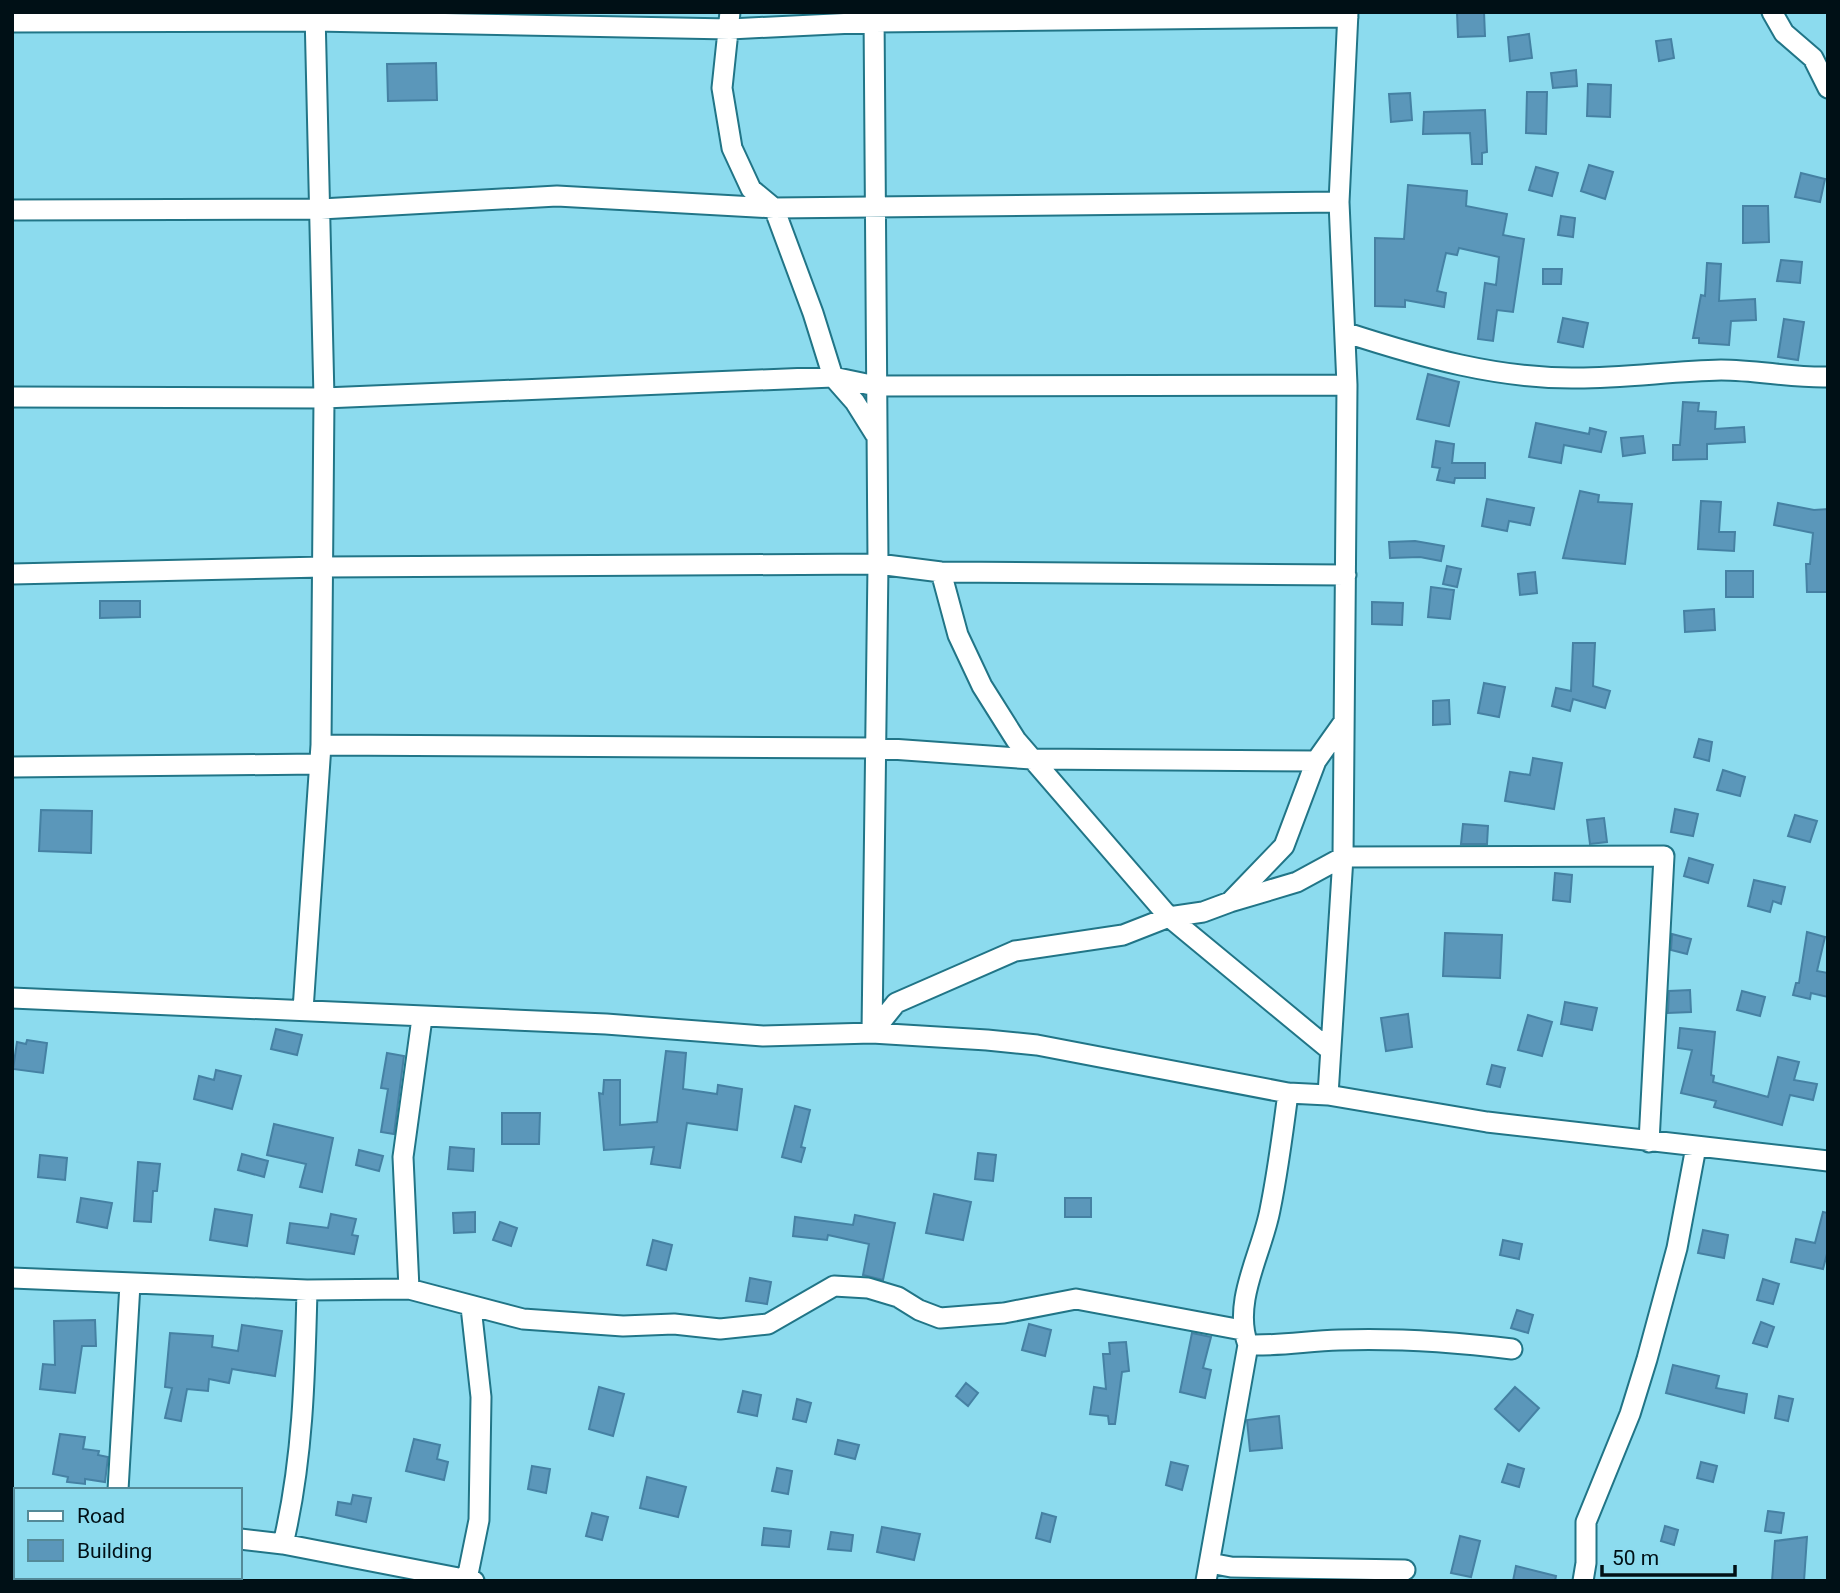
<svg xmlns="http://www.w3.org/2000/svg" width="1840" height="1593" font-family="Roboto,sans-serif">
<rect width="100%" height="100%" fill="#8cdbee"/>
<path fill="#5b97ba" stroke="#4581a3" stroke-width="2" d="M1457 12H1484L1485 36 1458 37Z
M1529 34 1532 58 1510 61 1508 37Z
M1671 39 1674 58 1659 61 1656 41Z
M436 63 437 100 388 101 387 64Z
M1576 70 1577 86 1553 88 1551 73Z
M1588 84 1611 85 1610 117 1587 116Z
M1527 92H1547L1546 134 1526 133Z
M1410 93 1412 120 1391 122 1389 94Z
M1485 110 1487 152 1482 153V164H1472L1470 133 1423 134 1424 112Z
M1589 165 1613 172 1605 199 1581 191Z
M1536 167 1558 173 1552 196 1529 190Z
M1801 173 1825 179 1820 202 1795 197Z
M1408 185 1467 191 1466 206 1507 214 1503 235 1524 239 1513 312 1497 310 1493 341 1478 339 1485 283 1496 285 1499 257 1459 248 1457 255 1446 253 1437 291 1446 293 1444 307 1405 300V307L1375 306V238L1404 239Z
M1743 206H1768L1769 242 1743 243Z
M1561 216 1575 218 1573 237 1558 235Z
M1781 260 1802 262 1800 283 1777 281Z
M1707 263 1721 264 1719 301 1755 299 1756 320 1731 321 1729 345 1699 343V338H1693L1701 295 1705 296Z
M1543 269H1562L1561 284H1543Z
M1563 318 1588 323 1583 347 1558 342Z
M1784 319 1804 322 1798 360 1778 357Z
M1428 374 1459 382 1449 426 1417 419Z
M1683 402 1699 403 1698 411 1716 412 1715 429 1744 427 1745 442 1707 444V459L1673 460V445H1680Z
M1536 423 1589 434 1590 428 1606 432 1601 452 1564 445 1561 463 1529 457Z
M1643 436 1645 453 1623 456 1621 438Z
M1436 441 1454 444 1452 463H1485V478H1455L1454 483 1437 480 1440 468 1432 467Z
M1580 491 1599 495 1598 502 1632 504 1625 564 1563 558Z
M1487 499 1534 508 1530 525 1509 521 1507 531 1482 526Z
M1701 501 1721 502 1719 532H1735L1734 551 1698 549Z
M1778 503 1814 510 1828 509V592H1807L1806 564H1810L1813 533 1774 525Z
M1415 541 1444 546 1441 561 1420 557 1390 558 1389 542Z
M1447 566 1461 569 1457 587 1443 584Z
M1726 571H1753V597H1726Z
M1535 572 1537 593 1520 595 1518 574Z
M1431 587 1454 590 1450 619 1428 617Z
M100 601H140V617L100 618Z
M1372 602 1403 603 1402 625 1372 624Z
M1714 609 1715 630 1685 632 1684 611Z
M1573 643H1595L1593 686 1610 691 1605 708 1573 699 1570 711 1552 706 1556 688 1571 691Z
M1484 683 1505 687 1499 717 1478 713Z
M1449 700 1450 724 1433 725V701Z
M1699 739 1712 742 1709 761 1694 757Z
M1533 758 1562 763 1554 809 1505 801 1510 772 1530 775Z
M1723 770 1745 777 1740 796 1717 790Z
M1675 809 1698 814 1693 836 1671 832Z
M41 810 92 811 91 853 39 851Z
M1795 815 1817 821 1810 842 1788 836Z
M1604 818 1607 842 1590 844 1587 820Z
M1463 824 1488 826 1487 844H1461Z
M1689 858 1713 865 1708 883 1684 876Z
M1555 873 1572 875 1570 902 1553 900Z
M1754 880 1785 887 1781 904 1773 901 1770 912 1748 906Z
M1807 932 1825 937 1817 971 1828 973V997L1811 993 1810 999 1793 995 1796 983H1799Z
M1445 933 1502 935 1500 978 1443 976Z
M1672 934 1691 939 1687 954 1671 950Z
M1690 990 1691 1012 1668 1013 1669 991Z
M1742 991 1765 997 1760 1016 1737 1010Z
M1565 1002 1597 1008 1592 1030 1561 1024Z
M1408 1014 1412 1047 1386 1051 1381 1018Z
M1528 1015 1552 1022 1542 1056 1518 1050Z
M1680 1028 1715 1032 1711 1075 1714 1076 1713 1082 1768 1097 1778 1057 1799 1062 1794 1080 1817 1084 1813 1100 1790 1095 1782 1125 1714 1107 1716 1101 1681 1093 1692 1050 1678 1048Z
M276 1029 302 1035 297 1055 271 1049Z
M27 1040 47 1043 43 1073 13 1069 17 1042 26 1044Z
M666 1051 686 1053 683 1089 717 1094 718 1085 742 1089 737 1130 687 1123 680 1168 651 1164 654 1147 604 1150 599 1093 603 1094 604 1080H620V1125L657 1122Z
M387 1053 404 1056 394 1134 381 1132 388 1089 381 1088Z
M1492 1065 1505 1068 1500 1087 1487 1084Z
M216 1070 241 1076 232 1109 194 1099 199 1076 214 1080Z
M795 1106 810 1110 801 1147 805 1148 801 1162 782 1157Z
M502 1113H540L539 1144H502Z
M274 1124 333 1138 322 1192 300 1187 306 1164 267 1155Z
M450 1147 474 1149 473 1171 448 1169Z
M359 1150 383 1156 379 1171 356 1165Z
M978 1153 996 1155 993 1181 975 1179Z
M242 1154 268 1161 264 1177 238 1170Z
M40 1155 67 1158 65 1180 38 1177Z
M138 1162 160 1164 157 1191H153L151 1222 134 1221Z
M934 1194 971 1202 963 1240 926 1233Z
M81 1198 112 1203 107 1228 77 1222Z
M1065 1198H1091V1217H1065Z
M215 1209 252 1215 247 1246 210 1240Z
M475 1212V1232L454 1233 453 1213Z
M1823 1212 1828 1213V1250L1823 1269 1791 1262 1796 1239 1815 1243Z
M331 1214 356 1219 352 1235 358 1236 354 1254 287 1243 290 1223 328 1228Z
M855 1215 895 1223 883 1280 863 1275 869 1244 828 1235 827 1240 793 1236 795 1217 853 1225Z
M500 1222 517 1228 511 1246 493 1240Z
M1703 1230 1728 1235 1724 1258 1698 1253Z
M653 1240 672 1245 666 1270 647 1265Z
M1503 1240 1522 1244 1519 1259 1500 1255Z
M750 1278 771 1282 767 1304 746 1301Z
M1763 1279 1779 1284 1773 1304 1757 1300Z
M1517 1310 1533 1315 1528 1333 1511 1328Z
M95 1320 96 1346H82L75 1393 40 1389 43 1364 55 1365 54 1321Z
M1761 1322 1774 1327 1767 1347 1753 1343Z
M1029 1324 1051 1330 1045 1356 1022 1350Z
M242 1325 282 1331 275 1376 232 1369 229 1383 209 1379 208 1391 187 1389 181 1421 165 1418 172 1388 165 1387 170 1333 213 1336 212 1347 238 1351Z
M1192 1333 1211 1337 1203 1368 1211 1370 1205 1398 1180 1392Z
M1126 1342 1129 1371 1122 1372 1115 1424H1109L1108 1416 1090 1414 1094 1387 1106 1389 1103 1354H1110L1109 1343Z
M1673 1365 1719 1376 1716 1388 1747 1394 1744 1413 1666 1393Z
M966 1383 978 1393 968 1406 956 1396Z
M599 1387 624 1394 613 1436 589 1429Z
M1515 1387 1539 1408 1519 1431 1495 1409Z
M743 1391 761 1395 757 1416 738 1412Z
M1779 1396 1793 1399 1788 1421 1775 1418Z
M797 1399 811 1403 806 1422 793 1419Z
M1279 1416 1282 1448 1250 1451 1247 1420Z
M60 1434 85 1437 83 1449 99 1451 98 1455 108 1457 105 1482 85 1479V1484L67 1482 68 1477 53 1474Z
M414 1439 440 1445 437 1459 448 1462 444 1480 406 1471Z
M838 1440 859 1445 855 1459 835 1454Z
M1171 1462 1188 1466 1182 1490 1166 1485Z
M1701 1462 1717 1466 1713 1482 1697 1478Z
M1508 1464 1524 1469 1519 1487 1502 1482Z
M532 1466 550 1469 546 1493 528 1489Z
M777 1468 792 1471 788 1494 772 1491Z
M647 1477 686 1487 678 1517 640 1508Z
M353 1495 371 1498 366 1522 336 1515 338 1502 351 1504Z
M1768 1511 1784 1513 1781 1533 1765 1531Z
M592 1513 608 1517 602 1540 586 1536Z
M1042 1513 1056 1517 1050 1542 1036 1538Z
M1665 1526 1678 1530 1674 1545 1661 1541Z
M882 1527 920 1534 914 1560 877 1552Z
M764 1528 791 1531 789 1547 762 1545Z
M831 1532 853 1535 851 1551 828 1549Z
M1460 1536 1480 1541 1471 1577 1451 1573Z
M1807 1537 1804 1581H1772L1775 1541Z
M1516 1566 1556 1576 1555 1581H1513Z"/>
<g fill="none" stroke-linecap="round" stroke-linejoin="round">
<defs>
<path id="minor" d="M730 12 722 88 732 148 751 189 774 208 813 313 833 377 855 402 875 434
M1772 12 1784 33 1813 58 1828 88
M12 22 315 21 730 29 875 22 1348 17
M12 210 321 209 557 196 774 208 1339 202
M1347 333C1421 357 1498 379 1577 378 1625 378 1673 371 1721 370 1757 370 1792 378 1828 377
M12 397 324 398 833 377 876 386 1347 385
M941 572 958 635 982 686 1016 740 1169 917 1330 1050
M12 574 323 567 878 564 941 572 1346 575
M321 745 877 748 1032 759 1316 761
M12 767 319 764
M1230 902 1297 882 1343 857 1664 856 1649 1142
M12 998 606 1024 763 1036 872 1033 987 1040 1037 1045 1288 1093 1328 1095 1487 1122 1828 1161
M303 1010 321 745 324 398 315 12
M872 1033 878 564 874 12
M872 1033 896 1003 1015 951 1123 935 1169 917 1203 912 1230 902 1284 846 1316 761 1343 723
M1328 1095 1343 857 1347 385 1339 202 1348 12
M12 1278 307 1290 409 1289 523 1319 623 1326 674 1324 720 1329 768 1324 834 1286 868 1288 898 1297 919 1310 940 1318 1004 1313 1076 1299 1242 1330
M409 1289 403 1157 422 1018
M1248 1345C1279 1346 1308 1341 1339 1340 1397 1338 1455 1342 1512 1349
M118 1490 130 1284
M240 1539 283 1544 474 1581
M12 1544H16
M283 1544C303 1461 305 1375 307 1290
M1210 1563 1231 1567 1405 1570
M467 1579 479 1520 481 1397 471 1307
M1206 1581 1248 1345C1232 1301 1262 1253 1270 1210 1278 1171 1283 1132 1288 1093
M1583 1581 1586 1563V1522L1630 1414 1647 1359 1677 1248 1696 1147"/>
</defs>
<use href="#minor" stroke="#217587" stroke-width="23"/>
<use href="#minor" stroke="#fff" stroke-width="19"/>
</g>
<rect width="1840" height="1593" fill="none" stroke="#001016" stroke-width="28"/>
<rect x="14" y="1488" width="228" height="91" fill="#8cdbee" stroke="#548a98" stroke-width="2"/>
<rect x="28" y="1511" width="35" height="10" fill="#ffffff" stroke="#548a98" stroke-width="2"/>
<text x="77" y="1523" font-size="21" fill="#001016">Road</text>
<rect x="28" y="1540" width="35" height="21" fill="#5b97ba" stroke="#548a98" stroke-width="2"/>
<text x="77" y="1558" font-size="21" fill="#001016">Building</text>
<path d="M1602 1565v10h133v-10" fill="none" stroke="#001016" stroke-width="3.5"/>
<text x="1612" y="1565" font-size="21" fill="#001016" stroke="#8cdbee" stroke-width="5" paint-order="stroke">50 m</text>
</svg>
